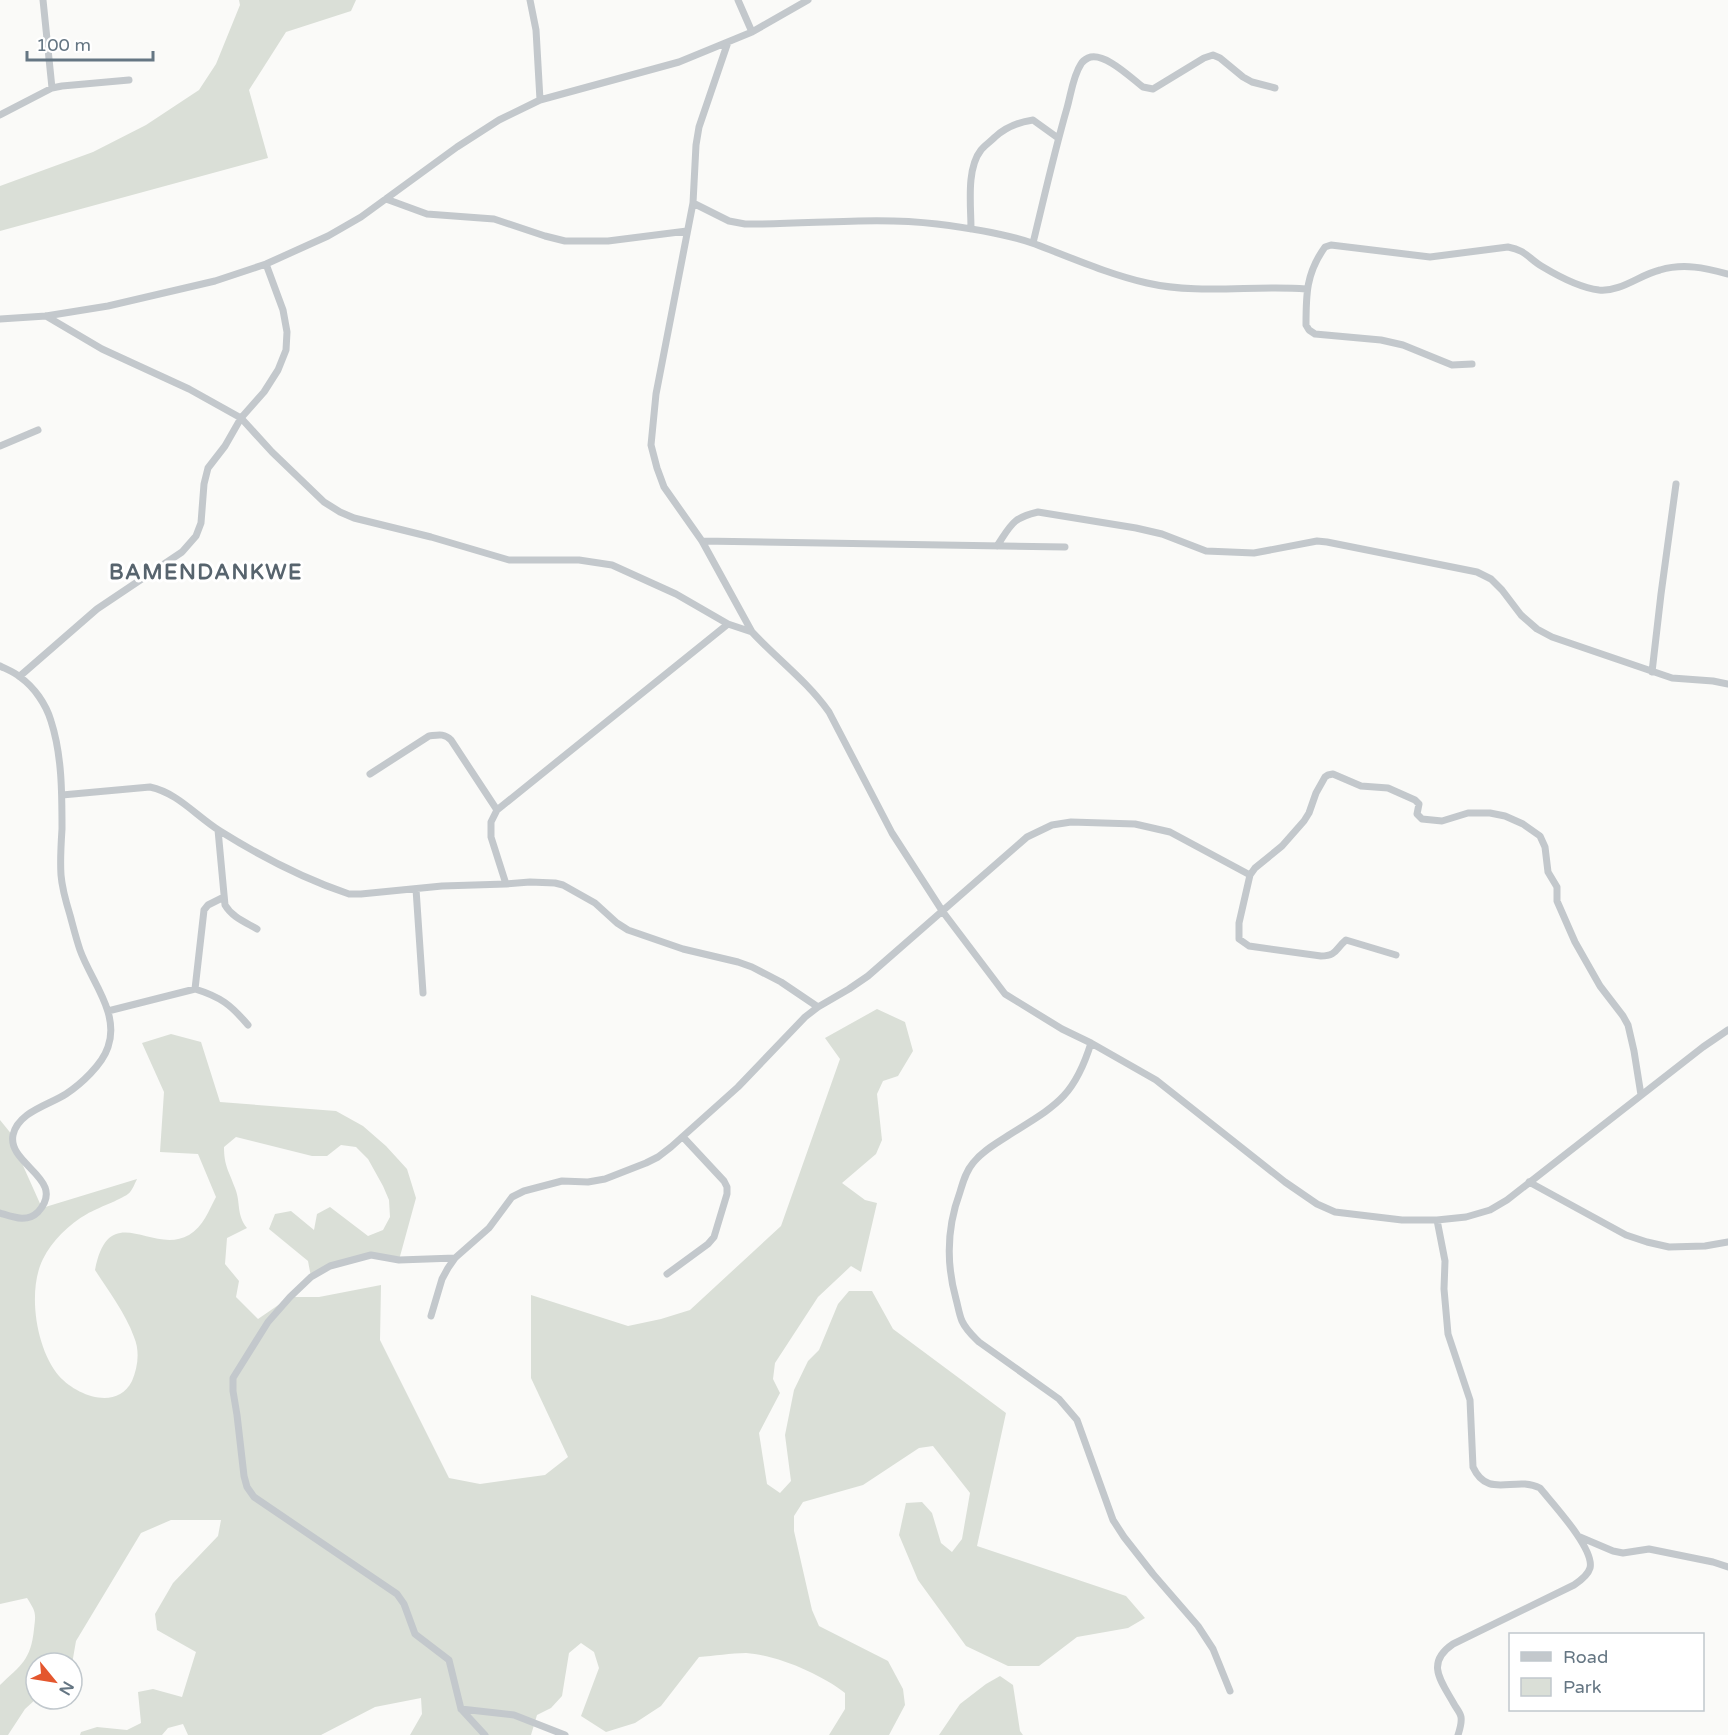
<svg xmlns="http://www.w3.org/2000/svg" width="1728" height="1735" font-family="'Varela Round',sans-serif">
<rect width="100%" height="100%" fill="#fafaf8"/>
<path fill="#dadfd7" d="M239 0H356L351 11 286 32 249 90 268 158 0 231V186L93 152 146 125 199 90 216 64 240 5Z
M877 1009 905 1022 913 1051 898 1076 883 1081 877 1094 882 1140 876 1154 842 1183 865 1200 877 1203 861 1272 851 1266 818 1297 775 1363 773 1379 780 1393 759 1433 767 1484 780 1493 791 1481 785 1435 794 1390 808 1361 819 1350 838 1304 849 1291H872L893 1329 1006 1413 977 1546 1126 1596 1145 1618 1128 1628 1077 1637 1039 1666H1008L966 1646 918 1580 899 1535 906 1503 922 1502 932 1513 941 1543 952 1552 962 1539 970 1493 933 1446 919 1448 863 1485 803 1502 794 1516V1531L812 1610 819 1626 888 1661 903 1689 905 1705 889 1735H829L845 1709V1693C821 1674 777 1655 746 1653 731 1653 714 1656 699 1657L661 1706 635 1723 606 1732 581 1716 599 1668 594 1652 581 1643 569 1653 562 1696 551 1708 537 1715 531 1735H410L422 1714 421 1698 375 1707 321 1735H188L183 1724 168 1728 162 1735H80L81 1732 97 1727 127 1730 141 1723 138 1692 153 1689 182 1697 196 1652 157 1630 155 1614 173 1583 218 1536 221 1520H171L141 1533 76 1641 72 1664 36 1663V1699L25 1709 8 1735H0V1685C21 1665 31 1660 34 1629 36 1613 36 1612 27 1598L0 1604V1120L13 1136 16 1150 42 1208 137 1179C135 1183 132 1191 128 1194 120 1200 97 1208 87 1214 69 1224 52 1241 43 1259 27 1291 36 1349 59 1376 77 1396 117 1411 132 1381 138 1367 140 1351 134 1337 126 1314 108 1290 95 1270 109 1198 152 1256 189 1235 203 1227 209 1210 216 1197L198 1154 160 1152 164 1092 142 1043 171 1034 201 1042 220 1102 336 1111 363 1126 386 1146 407 1169 416 1198 399 1260 371 1255 351 1260 311 1277 308 1261 269 1229 275 1214 291 1211 314 1230 317 1214 330 1207 368 1236 383 1230 390 1217 389 1200 383 1186 368 1159 356 1147 341 1145 327 1156H312L236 1137 224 1147C224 1166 229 1171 235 1188 241 1203 236 1214 247 1228L227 1238 225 1264 239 1281 236 1297 258 1319 290 1297H319L381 1285 380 1340 449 1478 480 1484 545 1475 568 1457 531 1378V1295L628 1326 661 1319 690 1310 781 1226 840 1059 825 1038Z
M1000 1676 1013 1685 1020 1731 1023 1735H939L960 1704 986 1684Z"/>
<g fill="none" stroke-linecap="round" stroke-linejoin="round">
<path stroke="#c3c8cc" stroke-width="7" d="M43 0 52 88
M530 0 536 30 540 100
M738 0 752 32
M728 42 699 127 696 145 693 203 656 394 651 445 657 468 664 487 702 541 752 632C777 659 807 681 829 712L892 833 943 912 1005 994 1062 1029 1091 1043 1156 1080 1285 1182 1317 1204 1335 1212 1402 1220H1437L1466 1217 1490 1210 1507 1200 1703 1047 1728 1030
M0 115 52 88 62 86 129 80
M386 199 427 214 494 219 545 236 565 241H608L687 231
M693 203 729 221 745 224C809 225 873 216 937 224 969 228 1004 233 1035 244 1072 258 1108 274 1147 283 1199 295 1253 285 1306 289
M971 229C971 206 966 169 981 150 984 146 990 142 995 137 1005 128 1019 122 1033 120L1058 138
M1033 243C1044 198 1054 153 1067 108 1071 94 1073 76 1081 64 1082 62 1086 59 1088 58 1104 51 1131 78 1143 87L1153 89 1204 58 1213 55 1220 58 1243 77 1252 82 1275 88
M46 316 102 349 189 389 241 418 272 452 324 502 340 512 354 518 431 537 509 560H579L612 565 676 594 728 624
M0 319 46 316 108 306 215 281 266 264 328 236 361 217 457 147 499 120 540 100 679 62 752 32 808 0
M1472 364 1452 365 1403 345 1381 340 1315 334 1309 330 1306 325C1306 295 1306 273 1325 247L1331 245 1430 257 1508 247C1526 250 1529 259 1543 267 1558 276 1582 288 1599 290 1621 292 1639 275 1660 270 1684 263 1705 268 1728 274
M0 446 38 430
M702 541 1065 547
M997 546C1011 525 1012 518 1038 512L1136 528 1162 534 1206 551 1254 553 1317 541 1327 542 1477 572 1491 579 1502 590 1521 615 1537 629 1552 637 1672 678 1713 681 1728 684
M0 666C6 669 14 672 20 677 34 687 46 704 51 721 62 755 62 793 62 829 61 844 60 860 61 875 62 888 66 902 70 915 73 926 76 938 80 950 91 981 120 1013 108 1047 102 1065 81 1084 66 1094 49 1105 18 1112 13 1135 7 1165 68 1179 38 1212 27 1223 13 1217 0 1213
M1652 672 1661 594 1676 484
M20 676 97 609 182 552 196 536 201 523 204 484 208 468 225 446 241 418 264 392 278 370 286 350 287 332 283 310 266 264
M370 774 429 736C438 735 444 733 451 740L497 810
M62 795 150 787C178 793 196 816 220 831 260 856 304 879 349 894H361L442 886 506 884 530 882 555 883 563 885 595 903 617 923 628 930 683 949 738 962 752 967 781 982 818 1007
M218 830 225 905C232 917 245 922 257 929
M506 884 491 837V822L497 810 728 624 752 632
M416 889 423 993
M1396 955 1346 940C1335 949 1337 956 1321 956L1249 946 1239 939V923L1250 875 1255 868 1282 846 1304 821 1309 813 1316 793 1325 777 1328 775 1333 774 1361 786 1388 788 1415 800 1419 804 1417 814 1422 819 1442 821 1468 813H1490L1505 816 1523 824 1540 836 1545 847 1548 872 1557 887V901L1575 942 1600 986 1623 1016 1628 1025 1634 1051 1641 1095
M195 989 204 910 208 905 224 897
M108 1011 195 989C221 997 231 1005 248 1025
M1091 1043C1074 1098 1055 1106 1009 1135 997 1143 982 1151 973 1163 966 1171 963 1182 960 1192 947 1227 946 1263 956 1299 958 1306 959 1314 962 1321 966 1330 973 1336 979 1342L1059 1399 1077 1420 1113 1520 1124 1537 1153 1574 1198 1626 1213 1649 1230 1691
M1529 1182 1626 1235 1647 1242 1669 1247 1705 1246 1728 1242
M1437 1220 1445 1261 1444 1289 1448 1334 1470 1400 1473 1467C1488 1500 1515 1475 1540 1488 1552 1503 1595 1549 1590 1568 1588 1575 1580 1581 1574 1585L1453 1644C1425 1663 1441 1681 1454 1704 1456 1708 1460 1712 1461 1717 1462 1723 1460 1729 1458 1735
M455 1258 399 1260 371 1255 330 1266 311 1277 290 1297 268 1322 233 1378V1391L237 1415 244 1476 247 1487 254 1497 397 1594 404 1604 415 1634 449 1660 461 1709 485 1735
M667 1274 708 1244 714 1237 727 1194V1187L724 1181 683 1137
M431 1316 442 1279 448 1268 455 1258 489 1228 512 1197 524 1191 562 1181 588 1182 605 1179 646 1163 658 1157 671 1147 738 1087 805 1017 818 1007 849 989 868 976 1027 837 1052 825 1071 822 1135 824 1170 832 1250 875
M1580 1537 1613 1551 1623 1553 1649 1549 1713 1562 1728 1567
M461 1709 514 1715 565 1735"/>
</g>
<g text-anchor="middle" stroke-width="6" stroke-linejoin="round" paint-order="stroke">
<g font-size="21" font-weight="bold" letter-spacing="1.5" fill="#57646e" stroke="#fff">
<text x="206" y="579">BAMENDANKWE</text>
</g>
</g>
<rect x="1509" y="1633" width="195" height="78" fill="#ffffff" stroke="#c1c8cd" stroke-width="1.5"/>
<rect x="1521" y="1652" width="30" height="9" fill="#c3c8cc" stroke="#c1c8cd" stroke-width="1.5"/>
<text x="1563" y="1663" font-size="18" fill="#657683">Road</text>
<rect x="1521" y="1678" width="30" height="18" fill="#dadfd7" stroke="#c1c8cd" stroke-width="1.5"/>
<text x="1563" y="1693" font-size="18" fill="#657683">Park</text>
<g transform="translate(54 1681) rotate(120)"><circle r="28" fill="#ffffff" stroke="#c1c8cd" stroke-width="1.5"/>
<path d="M0-4.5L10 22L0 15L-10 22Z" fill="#e4572e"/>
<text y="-9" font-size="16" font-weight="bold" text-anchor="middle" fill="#657683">N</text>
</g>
<path d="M27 51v9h126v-9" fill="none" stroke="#657683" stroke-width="3"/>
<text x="36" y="51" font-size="18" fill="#657683" stroke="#ffffff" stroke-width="4.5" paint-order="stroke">100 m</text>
</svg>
